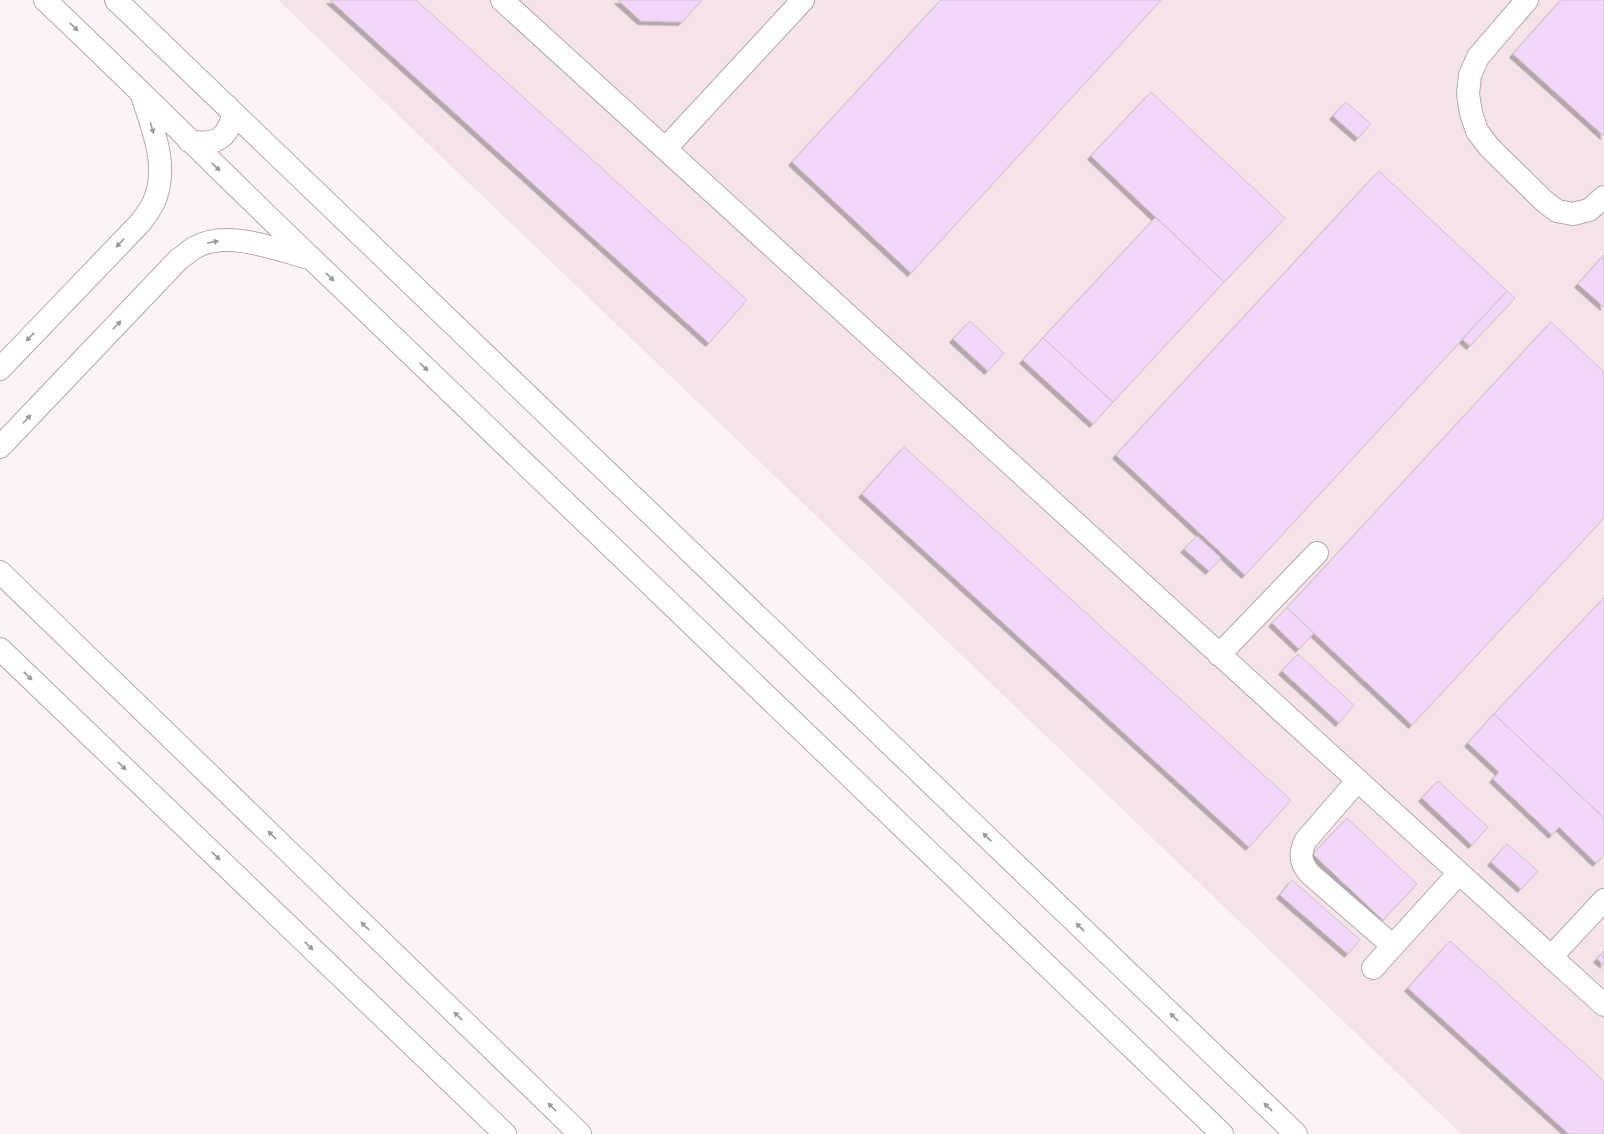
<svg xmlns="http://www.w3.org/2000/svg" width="1604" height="1134" font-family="Bitter,serif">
<defs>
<filter id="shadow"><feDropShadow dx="-3.5" dy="3.5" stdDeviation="0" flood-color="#0004"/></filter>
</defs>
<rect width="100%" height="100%" fill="#fdf3f7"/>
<path fill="#f5e3ea" d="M278 0H1604V1134H1461Z"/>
<path fill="#f2d7fb" stroke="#cac5cb" filter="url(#shadow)" d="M330 0H416L747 300 709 343Z
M618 0H702L682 22 641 21Z
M941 0H1161L911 273 792 162Z
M1561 0H1604V136L1513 54Z
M1151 92 1285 218 1224 282 1091 156Z
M1346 102 1371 124 1358 138 1333 116Z
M1379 171 1507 291 1245 575 1116 455Z
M1156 217 1224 282 1113 402 1043 338Z
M1604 255V307L1578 284Z
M1507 291 1515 298 1470 346 1462 339Z
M970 321 1004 353 988 371 953 339Z
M1551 322 1604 372V518L1412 725 1287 608Z
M1043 338 1113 402 1093 424 1023 360Z
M904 447 1291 800 1249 847 862 494Z
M1197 536 1221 558 1209 571 1184 549Z
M1604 598V818L1494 714Z
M1287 608 1314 633 1299 649 1272 623Z
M1298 654 1354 705 1339 723 1282 671Z
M1494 714 1604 818V855L1596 863 1559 827 1552 835 1493 779 1499 772 1468 743Z
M1438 781 1488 827 1472 845 1422 798Z
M1347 818 1417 884 1383 920 1313 854Z
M1507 844 1538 871 1521 889 1491 862Z
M1292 880 1360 940 1348 954 1280 895Z
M1450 941 1604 1081V1134H1569L1408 988Z
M1604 951V965L1597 959Z"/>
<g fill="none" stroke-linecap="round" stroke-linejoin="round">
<defs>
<path id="minor" d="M45 0C135 85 222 173 311 258L1222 1134
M116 0 1296 1134
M502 0 1604 1005
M1527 0 1478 57 1470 75 1468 94 1471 113 1477 131 1489 147 1544 201 1557 211 1573 214 1589 210 1604 197
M189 141C213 146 228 140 233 114L227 106
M665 149 803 0
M0 369 141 222C145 216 150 210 153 204 170 167 153 131 142 95
M0 447 179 259C184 256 189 251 194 248 227 229 275 249 309 258
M0 572 580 1134
M0 649 505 1134
M1219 655 1317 553
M1358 780 1306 840C1299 853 1300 863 1310 874L1393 946
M1551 957 1604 900
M1373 968 1459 873"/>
</defs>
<use href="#minor" stroke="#b2a9ac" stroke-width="24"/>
<use href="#minor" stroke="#fff" stroke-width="22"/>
</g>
<defs><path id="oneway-solid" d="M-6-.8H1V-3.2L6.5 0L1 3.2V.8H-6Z"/></defs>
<g fill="#9b999a">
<use href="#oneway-solid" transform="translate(74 27) rotate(44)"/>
<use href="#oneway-solid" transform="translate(152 128) rotate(73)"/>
<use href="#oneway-solid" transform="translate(216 167) rotate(44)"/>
<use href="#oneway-solid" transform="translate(213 242) rotate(-12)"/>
<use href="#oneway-solid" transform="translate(120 243) rotate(134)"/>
<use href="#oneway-solid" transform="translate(330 277) rotate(44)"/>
<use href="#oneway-solid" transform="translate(117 325) rotate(-46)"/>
<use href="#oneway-solid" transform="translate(30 337) rotate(134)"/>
<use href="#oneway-solid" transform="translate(424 367) rotate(44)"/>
<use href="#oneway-solid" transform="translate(27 419) rotate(-46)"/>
<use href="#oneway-solid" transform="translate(28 676) rotate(44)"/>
<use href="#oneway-solid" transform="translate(122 766) rotate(44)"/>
<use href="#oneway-solid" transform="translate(272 835) rotate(-136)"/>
<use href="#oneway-solid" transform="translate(987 837) rotate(-136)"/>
<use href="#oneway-solid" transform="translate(216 856) rotate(44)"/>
<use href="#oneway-solid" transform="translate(365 926) rotate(-136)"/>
<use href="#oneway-solid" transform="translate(1080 927) rotate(-136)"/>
<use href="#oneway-solid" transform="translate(309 946) rotate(44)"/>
<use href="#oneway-solid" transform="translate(458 1016) rotate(-136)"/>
<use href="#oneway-solid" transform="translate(1174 1017) rotate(-136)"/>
<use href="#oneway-solid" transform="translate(552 1107) rotate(-136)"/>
<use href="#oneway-solid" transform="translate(1268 1107) rotate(-136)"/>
</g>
</svg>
